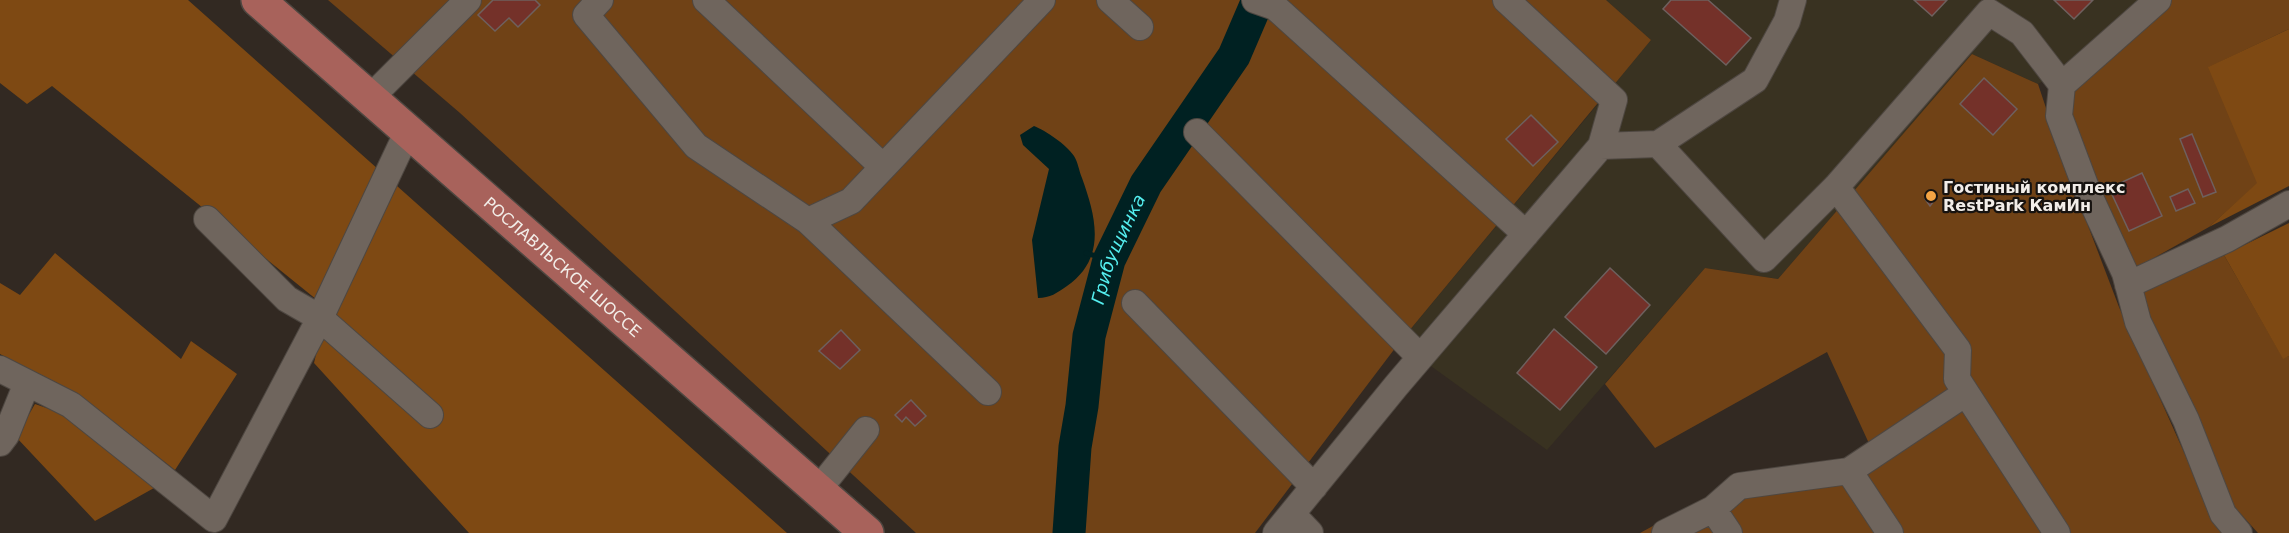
<svg xmlns="http://www.w3.org/2000/svg" width="2289" height="533" font-family="'DejaVu Sans',sans-serif">
<rect width="100%" height="100%" fill="#322922"/>
<path fill="#393221" d="M1606 0H2166L2115 43 2038 84 1972 54 1778 279 1705 268 1547 450 1399 343 1651 40Z"/>
<path fill="#704216" d="M328 0H1496L1602 98 1399 343 1255 533H916L460 113Z
M1516 0H1606L1651 40 1613 86Z
M2166 0H2289V29L2209 67 2258 183 2209 227 2127 273 2064 98Z
M1972 54 2038 84 2066 168 2119 307 2204 497 2234 533H1640L1736 481 1854 462 1872 450 1827 352 1655 448 1605 384 1705 268 1778 279Z
M2224 255 2283 358 2289 356V533H2258L2220 491 2132 293Z"/>
<path fill="#7e4913" d="M0 0H188L787 533H469L314 363 327 308 52 86 27 104 0 83Z
M2289 29V186L2209 227 2257 183 2208 67Z
M2289 223V356L2283 359 2224 255Z
M55 253 181 359 191 341 237 374 175 470 80 396 0 354V283L20 295Z
M35 404 64 414 154 488 95 521 16 437Z"/>
<path fill="#002122" d="M1034 126C1046 131 1066 144 1074 156 1078 162 1079 171 1082 178 1096 217 1107 258 1067 286 1057 293 1050 298 1038 298L1032 240 1049 169 1023 145 1020 135Z"/>
<g fill="none" stroke-linecap="round" stroke-linejoin="round">
<path stroke="#002122" stroke-width="5" d="M1086 253 1109 260"/>
<path stroke="#002122" stroke-width="33" id="s1" d="M1069 533 1075 447 1082 406 1089 336 1109 260 1146 184 1234 56 1258 0"/>
</g>
<path fill="#743129" stroke="#6e605e" stroke-width="1.5" d="M493 0H535L540 5 518 27 509 18 495 31 478 15Z
M1671 0H1708L1751 38 1726 65 1663 9Z
M1914 0H1947L1932 16Z
M2054 0H2093L2074 19Z
M1984 78 2017 109 1993 135 1960 104Z
M1531 115 1558 142 1533 166 1506 139Z
M2192 134 2216 192 2203 197 2180 139Z
M2142 173 2162 216 2129 231 2109 188Z
M2188 189 2195 203 2176 211 2170 197Z
M1934 193 1937 197 1930 206 1925 199Z
M1610 268 1650 305 1606 354 1565 317Z
M1554 329 1597 367 1560 410 1517 373Z
M841 330 860 350 840 369 819 351Z
M911 400 926 416 915 426 906 417 902 422 895 415Z"/>
<g fill="none" stroke-linecap="round" stroke-linejoin="round">
<defs>
<path id="minor" d="M600 0 586 15 696 146 808 221 851 201 1042 0
M706 0 883 167
M1110 0 1140 27
M1255 0 1275 7 1526 234
M1506 0 1614 100 1601 146
M2062 85 2059 116 2088 193 2125 273 2138 322 2186 420 2223 514 2239 533
M370 98 468 0
M1197 132 1420 357
M1658 144 1764 259 1836 187 1989 12 2022 33 2062 85 2158 0
M1836 187 1958 350 1957 379 2057 533
M207 219 287 299 320 318 430 415
M808 221 988 392
M2128 285 2227 239 2289 204
M1135 303 1314 487
M0 369 71 405 214 519 320 318 408 131
M0 443 6 435 27 383
M1849 471 1966 393
M818 490 866 430
M1292 514 1310 533
M1276 533 1396 386 1601 146 1658 144 1755 80 1787 21 1793 0
M1665 533 1713 509
M1729 533 1713 509 1739 486 1849 471 1890 533"/>
<g id="major">
<path id="s2" d="M258 0 867 533"/>
</g>
</defs>
<use href="#minor" stroke="#4e4741" stroke-width="28"/>
<use href="#major" stroke="#4e4741" stroke-width="36"/>
<use href="#minor" stroke="#6f655d" stroke-width="26"/>
<use href="#major" stroke="#a8625b" stroke-width="33"/>
</g>
<circle fill="#f4a444" stroke="#171310" stroke-width="2" cx="1931" cy="196" r="6"/>
<g text-anchor="middle" stroke-width="4.5" stroke-linejoin="round" paint-order="stroke">
<g font-size="16" font-weight="bold" fill="#f2ede8" stroke="#171310" text-anchor="start">
<text x="1943" y="193">Гостиный комплекс<tspan x="1943" dy="18">RestPark КамИн</tspan></text>
</g>
<g font-size="16" fill="#f2ede8" stroke="#171310">
<text dy="6" stroke="none"><textPath href="#s2" startOffset="405">РОСЛАВЛЬСКОЕ ШОССЕ</textPath></text>
</g>
<g font-size="18" font-style="italic" fill="#54eeef" stroke="#171310">
<text dy="6" stroke="none"><textPath href="#s1" startOffset="290">Грибущинка</textPath></text>
</g>
</g>
</svg>
